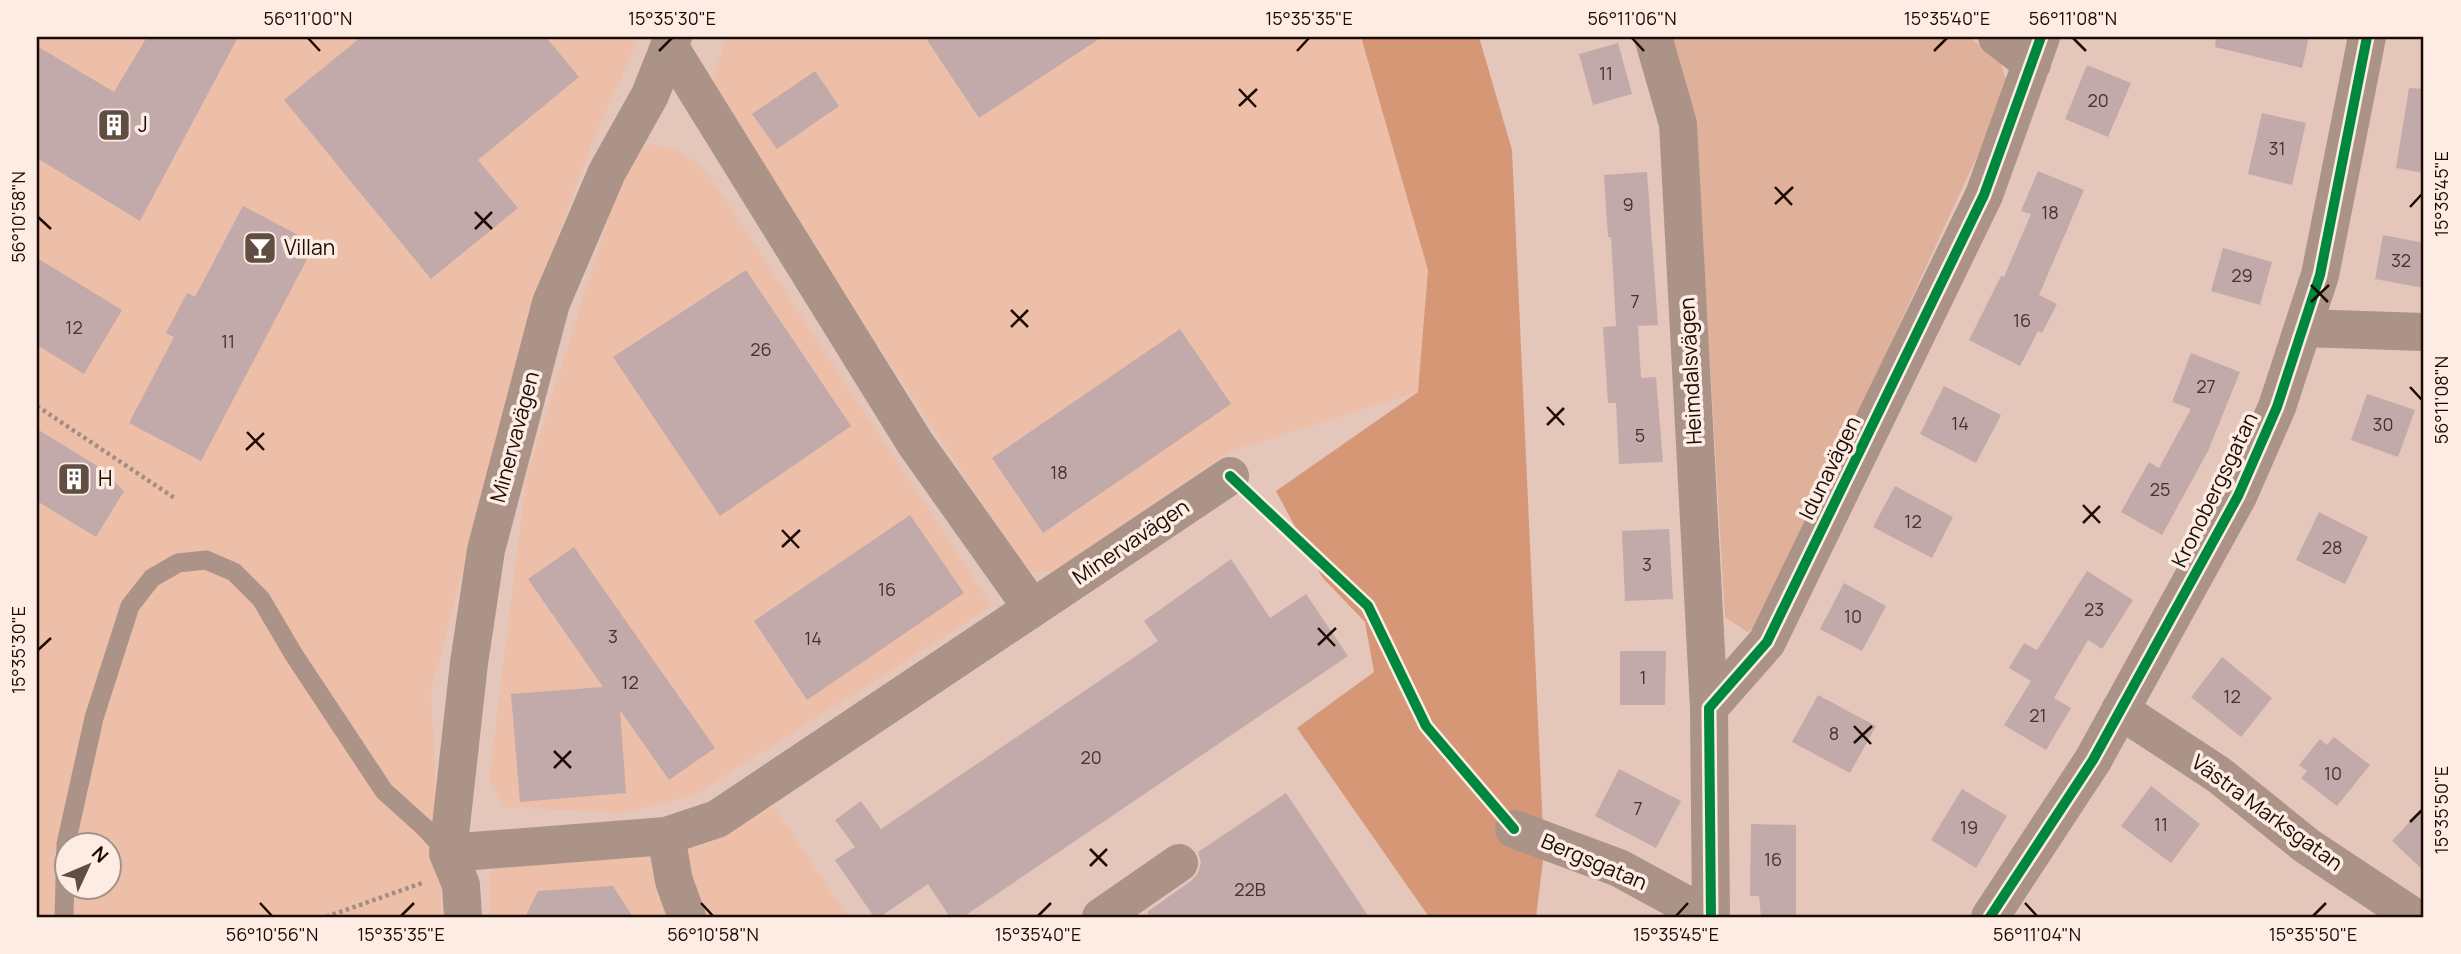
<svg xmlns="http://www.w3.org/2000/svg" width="2461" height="954" font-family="Manrope,sans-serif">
<rect width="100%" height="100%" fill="#e4c7ba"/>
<path fill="#edbfa9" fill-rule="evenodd" d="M37 37H639L590 148 538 291 431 690 442 917H37ZM66 846H108V888H66Z
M726 37H1361L1428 270 1418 392 1231 451 1052 572H1027L710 89Z
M648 144 677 150 706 171 992 606 695 795 622 813 504 807 489 780 527 475 625 165Z
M774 807 848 917H490V871L531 855H638L700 846Z"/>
<path fill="#dfb09a" d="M1670 37H1969L2000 62 2009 87 1761 624 1747 632 1725 617 1696 129Z"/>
<path fill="#d59776" d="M1361 37H1479L1512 150 1544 853 1536 917H1429L1297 728 1374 672 1365 622 1322 577 1276 491 1418 392 1428 270Z"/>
<path fill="#c1aaa9" d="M147 37H238L140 221 37 158V46L114 92Z
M361 37H546L579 77 478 160 518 208 431 279 284 100Z
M925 37H1102L979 118Z
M2216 37H2309L2302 68 2215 47Z
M1618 43 1632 94 1593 105 1579 54Z
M2087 65 2131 83 2108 137 2065 119Z
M815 71 839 106 777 149 752 114Z
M2409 88 2424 89V173L2396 168Z
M2262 113 2306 123 2292 185 2248 174Z
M2038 171 2084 190 2039 295 2057 304 2042 333 2038 331 2020 366 1969 340 2001 276 2004 277 2031 214 2021 211Z
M1647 172 1658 325 1638 326 1641 378 1656 377 1663 462 1619 464 1616 403H1608L1603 327 1616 326 1611 237H1608L1604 175Z
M243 206 315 244 201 461 129 423 174 337 166 333 187 293 195 297Z
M2383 235 2424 243V288L2375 279Z
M2223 248 2272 262 2260 305 2211 291Z
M37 258 122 310 84 374 37 345Z
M746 270 851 426 720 516 613 357Z
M1180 329 1231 404 1043 533 992 458Z
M2191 353 2240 372 2208 451 2162 535 2121 512 2149 462 2159 468 2191 409 2172 402Z
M1944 386 2001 415 1976 463 1920 434Z
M2367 394 2415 410 2398 457 2351 440Z
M37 429 99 467 124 491 96 537 37 501Z
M1895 486 1953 517 1932 558 1873 527Z
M2319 512 2368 537 2345 584 2296 560Z
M910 515 964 593 807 700 754 621Z
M1669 529 1673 599 1625 601 1622 531Z
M574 547 715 748 669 780 620 710 626 793 520 802 511 694 603 687 528 579Z
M1231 559 1270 618 1306 594 1348 656 963 917H950L928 884 880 917H874L835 860 855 847 835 820 861 801 881 829 1158 641 1144 621Z
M2087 571 2133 600 2102 649 2088 640 2054 698 2071 708 2046 750 2004 725 2031 681 2009 668 2024 643 2037 650Z
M1844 583 1886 606 1862 651 1820 629Z
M1620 651H1666L1665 705H1620Z
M2222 657 2272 698 2241 737 2191 697Z
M1818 695 1876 726 1850 773 1792 742Z
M2334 737 2370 765 2337 806 2301 778 2307 771 2299 765 2320 739 2327 745Z
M1619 769 1681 801 1656 848 1595 816Z
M2151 786 2200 824 2171 863 2121 826Z
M1962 789 2007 816 1976 868 1931 840Z
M1286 793 1369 917H1151L1147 912 1191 881 1198 873 1201 862 1198 852Z
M2424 806V871L2392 841Z
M1751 824 1796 825V917H1761L1759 896H1750Z
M613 886 633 917H525L538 891Z"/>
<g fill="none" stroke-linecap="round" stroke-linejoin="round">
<path stroke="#a38d83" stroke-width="4.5" stroke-dasharray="3.5 3.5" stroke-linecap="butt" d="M37 406 176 499
M326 917 422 883"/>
<path stroke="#ab9387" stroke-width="19" d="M64 917 66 844 94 718 130 606 152 578 178 563 206 560 234 572 261 599 294 655 384 791 425 828 448 853"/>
<path stroke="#ab9387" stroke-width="38" d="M1653 37 1678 124 1709 708
M1997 37 2032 64
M669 46 915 443 1032 608
M2303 328 2424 332
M2120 710 2219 775 2307 846 2414 917
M1514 829 1619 868 1709 917
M666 836 674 881 687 917
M448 853 666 836 717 819 1230 476
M463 917 461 885 448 853 469 663 486 550 551 303 607 172 650 95 673 37
M1101 917 1179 863
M1711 917 1709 708 1767 642 1984 195 2041 37
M1990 917 2093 760 2238 496 2277 407 2320 275 2367 37"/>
<defs>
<path id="cycleway" d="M1230 476 1368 606 1426 726 1514 829
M1711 917 1709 708 1767 642 1984 195 2041 37
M1990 917 2093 760 2238 496 2277 407 2320 275 2367 37"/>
</defs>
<use href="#cycleway" stroke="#fcece4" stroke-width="15"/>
<use href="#cycleway" stroke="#00873e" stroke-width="10"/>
</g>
<path fill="none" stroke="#1c0b03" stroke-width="2.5" d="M308 38 320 51M1632 38 1644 51M2073 38 2086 51M659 51 672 38M1297 51 1309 38M1934 51 1947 38M1239 89 1256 107M1239 106 1257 89M1775 187 1792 205M1775 204 1793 187M2410 207 2422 194M475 212 492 229M38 217 51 229M475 229 492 212M2311 285 2328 302M2311 302 2329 285M1011 310 1028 327M1011 327 1028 310M2410 387 2422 400M1547 407 1564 425M1547 425 1564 408M247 432 264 450M246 450 264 433M2083 505 2100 523M2083 523 2100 506M782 530 799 548M782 547 800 530M1318 628 1335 646M1318 645 1336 628M38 650 51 638M1854 726 1871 744M1854 743 1872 726M554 751 571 768M554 768 571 751M2410 822 2422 810M1090 849 1107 866M1090 866 1107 849M260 903 272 916M701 903 713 916M2025 903 2037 916M401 916 414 903M1038 916 1051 903M1676 916 1688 903M2313 916 2326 903"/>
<defs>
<symbol id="building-square" viewBox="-11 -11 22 22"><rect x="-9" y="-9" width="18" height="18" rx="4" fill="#624d43" stroke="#fcece4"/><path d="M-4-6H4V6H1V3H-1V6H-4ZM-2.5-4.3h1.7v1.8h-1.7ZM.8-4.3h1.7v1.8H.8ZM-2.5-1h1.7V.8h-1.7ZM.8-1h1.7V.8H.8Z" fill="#fff"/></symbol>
<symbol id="bar-square" viewBox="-11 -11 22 22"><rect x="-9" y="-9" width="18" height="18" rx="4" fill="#624d43" stroke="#fcece4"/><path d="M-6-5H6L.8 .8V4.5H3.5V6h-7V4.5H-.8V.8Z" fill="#fff"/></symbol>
</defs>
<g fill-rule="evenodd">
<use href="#building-square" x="95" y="106" width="38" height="38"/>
<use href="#bar-square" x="241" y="229" width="38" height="38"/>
<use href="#building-square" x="55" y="460" width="38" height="38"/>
</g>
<g text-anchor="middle" stroke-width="7" stroke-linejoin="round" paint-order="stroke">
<g font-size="18" fill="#45332c">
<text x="1606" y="80">11</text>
<text x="2098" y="107">20</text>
<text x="2277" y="155">31</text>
<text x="1628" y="211">9</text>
<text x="2050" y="219">18</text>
<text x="2401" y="267">32</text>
<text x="2242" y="282">29</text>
<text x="1635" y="308">7</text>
<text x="2022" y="327">16</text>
<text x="74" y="334">12</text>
<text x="228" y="348">11</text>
<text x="761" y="356">26</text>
<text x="2206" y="393">27</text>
<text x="1960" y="430">14</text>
<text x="2383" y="431">30</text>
<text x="1640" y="442">5</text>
<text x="1059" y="479">18</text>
<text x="2160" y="496">25</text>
<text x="1913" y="528">12</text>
<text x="2332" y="554">28</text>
<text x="1647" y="571">3</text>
<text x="887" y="596">16</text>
<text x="2094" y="616">23</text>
<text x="1853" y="623">10</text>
<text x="613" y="643">3</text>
<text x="813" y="645">14</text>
<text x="1643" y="684">1</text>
<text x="630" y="689">12</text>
<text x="2232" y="703">12</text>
<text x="2038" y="722">21</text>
<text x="1834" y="740">8</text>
<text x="1091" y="764">20</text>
<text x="2333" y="780">10</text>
<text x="1638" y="815">7</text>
<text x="2161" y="831">11</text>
<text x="1969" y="834">19</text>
<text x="1773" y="866">16</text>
<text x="1250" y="896">22B</text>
</g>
<g font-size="21" fill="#1c0b03" stroke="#fcece4" text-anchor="start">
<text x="138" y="132">J</text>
<text x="284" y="255">Villan</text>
<text x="98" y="486">H</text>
</g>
<g font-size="21" fill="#1c0b03" stroke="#fcece4">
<text transform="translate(1691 371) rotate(-93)" y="7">Heimdalsvägen</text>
<text transform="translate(515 437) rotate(-75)" y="7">Minervavägen</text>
<text transform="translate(1830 468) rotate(-64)" y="7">Idunavägen</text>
<text transform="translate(2215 490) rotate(-64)" y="7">Kronobergsgatan</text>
<text transform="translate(1131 542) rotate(-34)" y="7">Minervavägen</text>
<text transform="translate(2267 813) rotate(36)" y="7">Västra Marksgatan</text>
<text transform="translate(1594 862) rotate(23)" y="7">Bergsgatan</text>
</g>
</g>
<rect width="2461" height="954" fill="none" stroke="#fcece4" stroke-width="77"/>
<g transform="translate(88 866) rotate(46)"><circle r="33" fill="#fcece4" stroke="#a2928a" stroke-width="2"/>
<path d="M0-5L12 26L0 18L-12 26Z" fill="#624d43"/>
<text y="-10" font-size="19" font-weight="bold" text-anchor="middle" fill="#1c0b03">N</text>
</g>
<rect x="38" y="38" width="2384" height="878" fill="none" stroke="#1c0b03" stroke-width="2.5"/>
<g font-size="18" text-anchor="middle" fill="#1c0b03">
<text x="308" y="25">56°11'00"N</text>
<text x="672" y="25">15°35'30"E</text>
<text x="1309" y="25">15°35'35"E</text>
<text x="1632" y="25">56°11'06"N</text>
<text x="1947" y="25">15°35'40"E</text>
<text x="2073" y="25">56°11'08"N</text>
<text transform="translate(2442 194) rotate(-90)" y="6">15°35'45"E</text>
<text transform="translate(19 217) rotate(-90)" y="6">56°10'58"N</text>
<text transform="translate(2442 400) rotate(-90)" y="6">56°11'08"N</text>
<text transform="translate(19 650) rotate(-90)" y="6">15°35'30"E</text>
<text transform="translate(2442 810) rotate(-90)" y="6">15°35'50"E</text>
<text x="272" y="941">56°10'56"N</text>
<text x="401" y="941">15°35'35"E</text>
<text x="713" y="941">56°10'58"N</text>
<text x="1038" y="941">15°35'40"E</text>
<text x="1676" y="941">15°35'45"E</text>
<text x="2037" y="941">56°11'04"N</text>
<text x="2313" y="941">15°35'50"E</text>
</g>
</svg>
